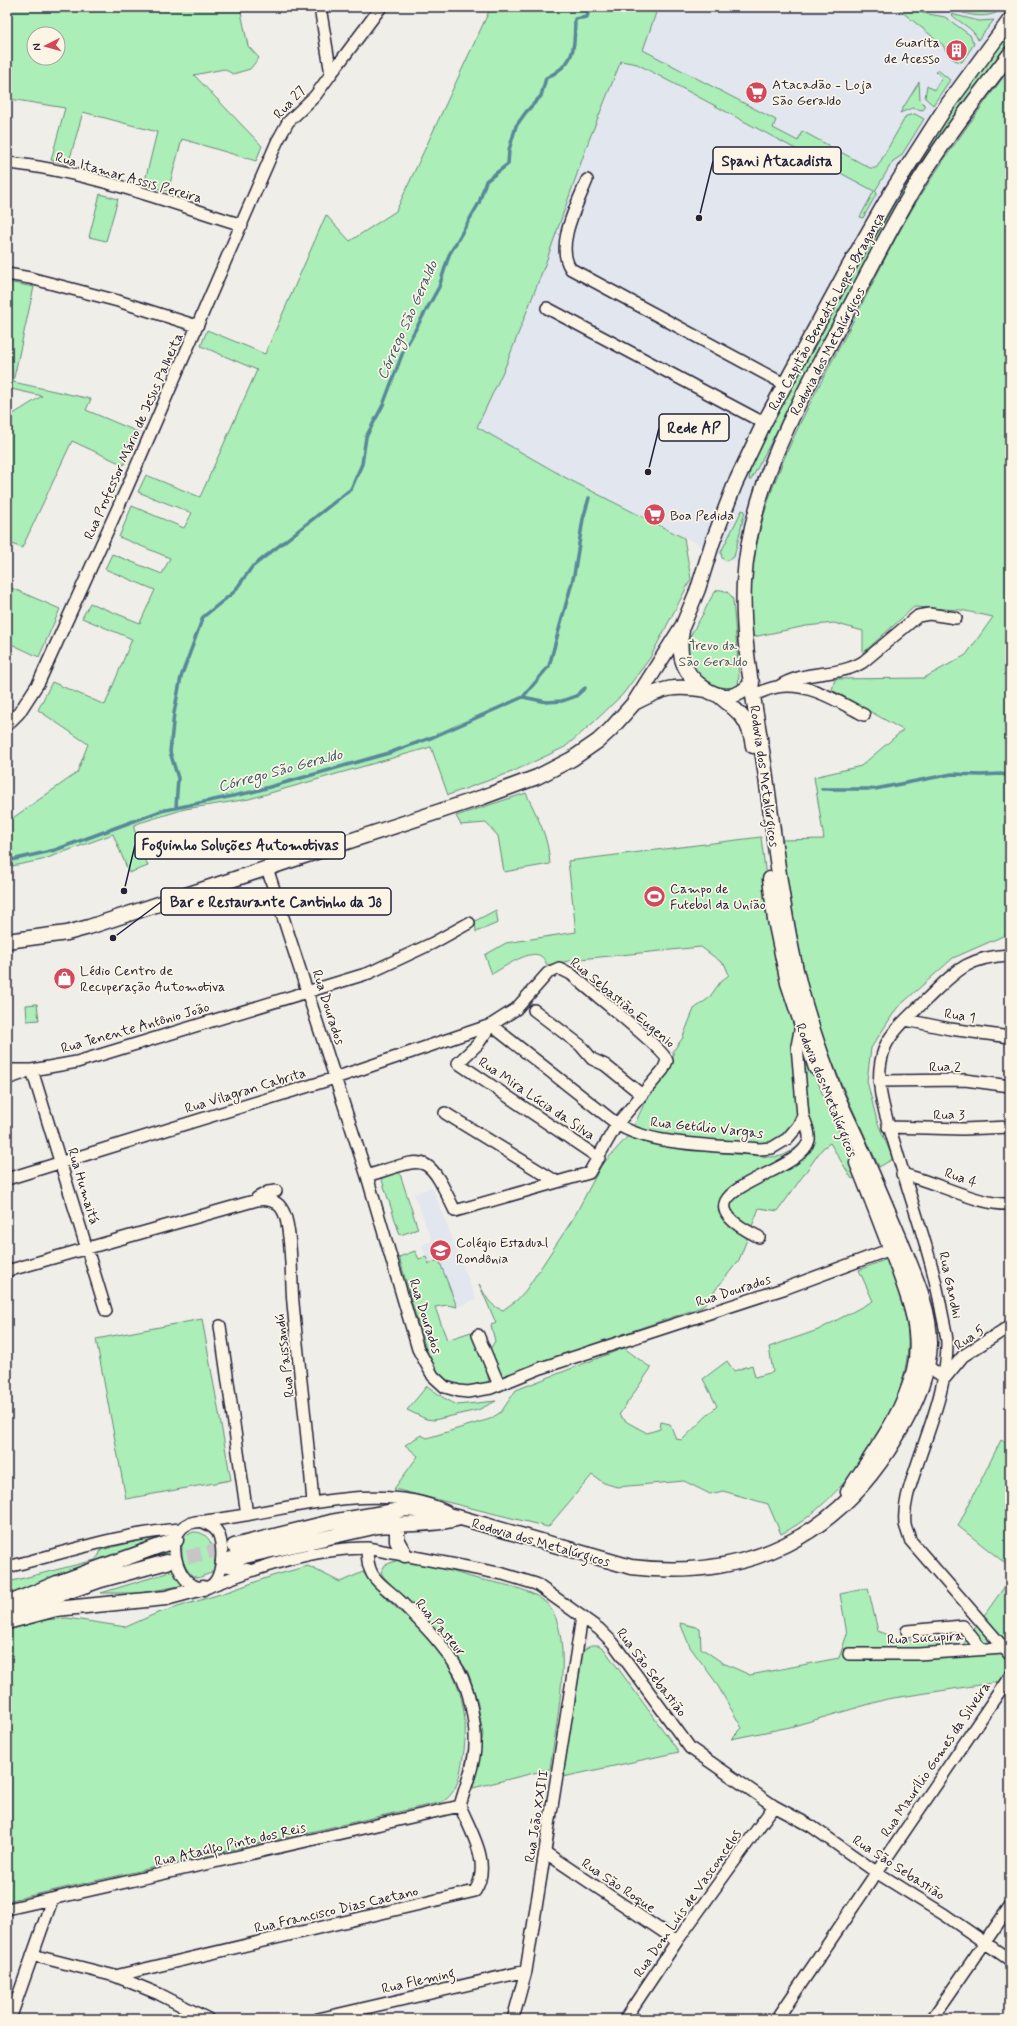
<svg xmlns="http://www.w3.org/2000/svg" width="1017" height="2026" font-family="Mynerve,sans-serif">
<rect width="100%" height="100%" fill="#f0eee9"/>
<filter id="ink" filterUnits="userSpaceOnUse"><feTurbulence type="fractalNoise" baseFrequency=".025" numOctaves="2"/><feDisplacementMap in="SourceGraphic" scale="8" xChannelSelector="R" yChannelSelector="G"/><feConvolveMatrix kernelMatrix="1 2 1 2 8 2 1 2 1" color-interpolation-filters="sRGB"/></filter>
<g filter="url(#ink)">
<path fill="#e2e6ee" d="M658 7H1010V68L926 186 808 406 762 527 752 571 568 479 477 427 506 365 546 262 589 140 622 61 637 64Z
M432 1187 476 1299 457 1307 439 1260 429 1264 422 1245 432 1241 414 1194Z"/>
<path fill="#abeeb7" stroke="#668879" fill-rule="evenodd" d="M7 7H240L248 46 259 58 250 69 233 74 224 69 194 75 262 146 256 161 182 139 168 191 144 185 157 132 83 112 68 165 51 160 65 108 10 99 7 129ZM34 34H58V58H34Z
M491 7H658L643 50 776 120 773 128 798 141 802 131 870 168H876L879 164 906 116 915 114 924 119 901 156 893 161 875 191 877 193 863 218 860 217 874 191 637 64 621 61 589 140 546 262 506 365 477 427 568 479 684 538 691 579 650 658 623 694 593 723 565 747 512 772 448 795 431 747 249 799 185 809 139 823 133 826 148 866 129 873 113 834 42 860 7 867V822L77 773 88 744 38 710 52 682 105 705 132 639 82 618 90 603 140 623 155 590 105 569 112 554 162 574 170 558 119 537 132 506 184 528 192 513 138 492 146 475 200 497 257 370 201 346 207 330 265 354 326 215 350 241 396 211Z
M896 7H911L923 13 945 17 970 35 974 44 962 62C951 61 947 54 943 45Z
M950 7H1004C992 21 964 16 950 7Z
M951 14 979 21 994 20 978 40C974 28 959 23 951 14Z
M1010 30V47L847 299 751 480H749L751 463 775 416 883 217 941 125Z
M1010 68V933L953 958 897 1008 871 1048 867 1081 877 1121 893 1159 879 1167C853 1110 825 1053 809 992 796 942 790 891 781 840L824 839 814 777 861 766 903 730 832 690 835 679 924 678 966 655 993 617 961 610 914 607 863 653V631L834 623 806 626 753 637C738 527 799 424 848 331 874 282 897 231 927 185 953 145 982 106 1010 68Z
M938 70 950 80 933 105 925 98 927 85 934 90 942 77 936 72Z
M919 82 920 100 926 106 923 110 912 108 900 113Z
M100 194 118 199 106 241 89 237Z
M7 282 34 287 13 382 91 399 86 410 138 432 124 465 72 441 22 548 7 542V418L42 396 7 388Z
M742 510 745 511 734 557 726 561 722 558 721 552Z
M7 586 60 609 39 657 7 642Z
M717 590C724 589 731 593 733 600L739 675 738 685 732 690C704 687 679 665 691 635 694 628 699 621 703 614 707 606 711 596 717 590Z
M526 793C538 819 548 835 550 864L504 872 498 836 486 823 461 825 456 816Z
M761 837 766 877 796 1023 792 1050 798 1103 797 1116 790 1127 783 1136 772 1142 762 1144 664 1137 632 1130C638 1118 643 1104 650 1093 658 1078 675 1070 673 1051L682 1039 694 1009 709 998 721 981 729 975 725 965 701 947 580 959 547 965C546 963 544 958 542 957 532 947 503 968 492 974L485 955 506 943 576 932 568 861Z
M496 910 498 923 476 932 475 921Z
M37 1004 39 1020 27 1021 26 1005Z
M810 1060 822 1093 859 1175 852 1179 830 1143 822 1149 778 1211 759 1208 739 1260 702 1307 544 1361 501 1380 489 1351 495 1341 491 1325 496 1323 479 1284C486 1296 489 1306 503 1310L517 1300 526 1290 573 1219 601 1166 628 1136C668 1147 710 1153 751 1155 760 1156 772 1158 781 1156 788 1154 799 1146 803 1140 815 1118 805 1086 802 1062Z
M399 1171 418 1229 400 1235 381 1177Z
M415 1251 419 1259 426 1257 429 1264 439 1260 457 1307 447 1305 435 1307 447 1340 471 1332 487 1372 489 1382C438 1402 427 1354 416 1316 410 1297 405 1277 399 1257Z
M887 1259C895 1283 906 1308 908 1335 912 1406 843 1503 781 1534L768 1504 723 1491 710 1494 684 1481 617 1487 604 1483 592 1475 548 1527 394 1489 418 1456 405 1445 421 1435 427 1438 490 1419 501 1412 516 1390 624 1348 651 1368 619 1415 627 1422 647 1433 660 1429 661 1422 670 1424 676 1439 682 1440 717 1406 703 1379 727 1361 734 1371 752 1365 755 1377 773 1372 769 1347 818 1330 873 1301 859 1270Z
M202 1319 231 1480 126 1499 96 1339Z
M427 1386 444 1398 457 1405 496 1401 478 1410 434 1420 426 1419 407 1410Z
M1001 1440 1010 1445V1567L958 1526Z
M193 1532C211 1531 215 1551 216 1566L211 1573 198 1578C182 1574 179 1551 184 1537Z
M157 1536 167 1537 7 1599V1573L12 1581 95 1560 99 1555 101 1550Z
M169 1546 185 1585 141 1593H101L170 1572 165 1554 81 1579Z
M398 1560C424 1562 452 1572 478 1579 497 1583 529 1588 544 1601 578 1629 555 1729 550 1769L473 1788 483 1734 477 1700 468 1672 456 1655 383 1576 381 1572 385 1565Z
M308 1566 340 1582 363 1572C384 1601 412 1619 435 1646 461 1677 470 1718 463 1757 460 1774 458 1793 442 1802L7 1901V1630L45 1620 67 1618 126 1627 155 1614 230 1591 272 1576Z
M1010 1579V1666L999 1682 887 1699 790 1727 731 1739 742 1728 715 1681 690 1647 680 1623 700 1628 701 1648 723 1663 750 1675 839 1658 847 1634 840 1594 868 1588 878 1631 896 1639 963 1645Z
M591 1645H598L604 1649 679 1752 563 1777 579 1666 584 1650Z"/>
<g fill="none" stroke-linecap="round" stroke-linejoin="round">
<path stroke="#588899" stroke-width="3.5" d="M523 697 549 666 574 575 583 519 589 498
M822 789H875L952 774 981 775 1001 774 1010 776
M176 807 178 778 170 752 174 713 181 677 203 617 234 592 252 567 351 489 362 464 366 437 383 405 403 352 439 287 449 255 479 203 486 181 508 164 509 150 516 126 526 112 541 96 546 78C576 63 574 50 575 19L587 17 590 7
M7 861 55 850 161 811 252 792 389 753 433 737 523 697 547 702 562 701 576 696 585 688"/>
<path stroke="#c7c5c6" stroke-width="14" stroke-dasharray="14 7" stroke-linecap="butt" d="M167 1562 234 1546"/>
<defs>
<path id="minor" d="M320 7 331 74 381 7
M7 163C84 170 168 202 242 225
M587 180C578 203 554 246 571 269L786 385
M7 274 30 278 118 301 197 326
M547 308 764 423
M778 687C804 669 837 678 863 662L918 616 929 614 956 618
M754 695C761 692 769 688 777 687 807 681 839 702 864 715
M7 725 19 713 39 682 126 490 277 142 288 122 315 96 331 74
M267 868 367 1176 418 1349 433 1376 445 1387 459 1391 468 1392 491 1388 541 1368 786 1288 891 1249
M1010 955C967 957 956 971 927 999 914 1012 892 1030 885 1047 871 1083 887 1118 897 1152 912 1204 931 1254 941 1308 943 1320 947 1333 947 1344 947 1387 929 1428 916 1468 910 1486 903 1505 905 1524 906 1529 909 1535 910 1540L1010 1655
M534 1010 580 1045 592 1059 605 1065 641 1094
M906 1020 950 1029 1010 1037
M7 1070H32L77 1062 369 973 433 943 469 923
M32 1070 106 1311
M7 1079 24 1073
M879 1081 965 1080 1010 1086
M445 1113 557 1182
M888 1127 963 1129 1010 1127
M902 1174C934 1181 980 1206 1010 1204
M367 1176C427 1157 426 1150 455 1211L589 1173 617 1124 663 1070 667 1061C666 1050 584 986 571 974L559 968 548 973 516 1009 491 1025 478 1044 458 1063 599 1158
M7 1179 335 1078 491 1025 617 1124C650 1146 719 1145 759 1149L772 1148 787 1139 798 1126 803 1116 797 1046 801 1025
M257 1198 268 1192 276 1191
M759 1237C662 1190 800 1178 809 1140 810 1132 806 1123 803 1116
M7 1271 257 1200C269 1198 279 1201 284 1213 292 1230 291 1282 293 1303 299 1370 308 1436 313 1503
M220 1326 247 1515
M478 1335 499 1385
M927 1366 945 1378 963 1356 1010 1326
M201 1521C208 1524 215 1527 218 1533 225 1547 224 1589 202 1588 179 1587 166 1545 181 1529 184 1525 190 1523 195 1522 272 1516 373 1477 446 1511
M367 1548C367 1580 379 1581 400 1601 421 1622 444 1645 459 1671 469 1688 476 1724 475 1744 475 1765 465 1786 460 1806
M222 1565 249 1570
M7 1567C64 1553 122 1533 181 1529
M210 1586C259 1567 314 1548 367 1548L503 1574 536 1584 599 1629 613 1643 690 1748 774 1806 811 1826 876 1872 945 1915 1010 1960
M907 1631 963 1626 981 1649
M849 1654H918L1003 1648
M546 1853 677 1941
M7 1909 460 1806
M32 1955 115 1976 159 1994 208 2019
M115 1976 475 1891C492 1864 471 1832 460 1806
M10 2019 52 1900
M318 2019 526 1971
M513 2019 526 1971 582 1617
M625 2019 677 1941 774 1806
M777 2019 1010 1676
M932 2019 1010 1906"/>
<path id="major" d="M682 631C680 640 680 650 682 659 688 680 715 703 737 694 743 692 748 687 752 683
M718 695C739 712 749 718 753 746
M636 702C665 687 674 685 707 690
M770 879 775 920 788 983 816 1068
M7 941 67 933 89 927 483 797 537 777 572 759 598 741 610 730 634 703 683 625 698 589 713 541 735 484 764 423 848 268 892 191 945 108 1010 20
M848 1492C873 1453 903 1416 914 1370 924 1329 905 1288 891 1250 880 1221 869 1192 857 1163
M397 1524V1541L405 1555
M234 1546 331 1522 406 1509 434 1512 461 1518 631 1567C747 1581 838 1537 897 1436 914 1408 929 1376 930 1343 930 1307 913 1272 900 1239 886 1206 872 1173 857 1139 847 1117 836 1096 828 1073 813 1033 800 993 792 951 779 889 773 826 764 763 755 704 741 643 744 583 749 486 801 398 846 314 869 272 890 228 915 187 944 140 977 97 1010 54
M223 1561 378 1526C404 1523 431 1526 456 1519
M7 1604 57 1583 176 1540
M13 1611 101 1580 167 1562
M7 1622 56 1609 166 1598 203 1588"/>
</defs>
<use href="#minor" stroke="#22223b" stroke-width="14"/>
<use href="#major" stroke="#22223b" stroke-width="17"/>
<use href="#minor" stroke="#fcf5e5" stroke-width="11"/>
<use href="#major" stroke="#fcf5e5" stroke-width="14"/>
</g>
</g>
<defs>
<symbol id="building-disc" viewBox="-11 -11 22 22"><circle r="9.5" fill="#d1495b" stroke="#fcf5e5"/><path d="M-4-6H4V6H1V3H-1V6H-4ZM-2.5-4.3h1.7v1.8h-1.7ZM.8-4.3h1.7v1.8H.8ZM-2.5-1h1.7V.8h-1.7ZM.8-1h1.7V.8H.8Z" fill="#fff"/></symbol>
<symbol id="supermarket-disc" viewBox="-11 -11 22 22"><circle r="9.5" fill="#d1495b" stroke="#fcf5e5"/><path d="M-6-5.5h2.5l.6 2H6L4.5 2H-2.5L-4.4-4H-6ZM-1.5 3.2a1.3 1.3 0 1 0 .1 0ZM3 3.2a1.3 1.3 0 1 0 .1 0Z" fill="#fff"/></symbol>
<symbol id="stadium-disc" viewBox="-11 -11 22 22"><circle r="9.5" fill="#d1495b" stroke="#fcf5e5"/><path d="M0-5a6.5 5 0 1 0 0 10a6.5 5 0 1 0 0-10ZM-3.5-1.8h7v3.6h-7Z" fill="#fff"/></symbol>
<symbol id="shop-disc" viewBox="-11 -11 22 22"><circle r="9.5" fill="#d1495b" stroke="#fcf5e5"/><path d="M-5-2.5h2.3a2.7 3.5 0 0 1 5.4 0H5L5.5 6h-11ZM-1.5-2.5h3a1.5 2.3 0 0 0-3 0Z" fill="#fff"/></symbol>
<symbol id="school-disc" viewBox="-11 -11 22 22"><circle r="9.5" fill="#d1495b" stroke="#fcf5e5"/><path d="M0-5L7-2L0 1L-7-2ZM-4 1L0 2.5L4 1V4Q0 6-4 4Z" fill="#fff"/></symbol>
</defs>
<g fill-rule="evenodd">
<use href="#building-disc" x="944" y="38" width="25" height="25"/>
<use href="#supermarket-disc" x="744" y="80" width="25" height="25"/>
<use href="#supermarket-disc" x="642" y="502" width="25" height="25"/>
<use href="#stadium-disc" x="642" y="884" width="25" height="25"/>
<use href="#shop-disc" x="52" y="966" width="25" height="25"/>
<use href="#school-disc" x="428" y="1238" width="25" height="25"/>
</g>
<g text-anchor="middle" stroke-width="3.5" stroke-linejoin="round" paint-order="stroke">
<g font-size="14" fill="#22223b" stroke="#fcf5e5" text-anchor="start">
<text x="940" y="47" text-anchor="end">Guarita<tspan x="940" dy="16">de Acesso</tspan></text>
<text x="772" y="89">Atacadão - Loja<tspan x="772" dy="16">São Geraldo</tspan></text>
<text x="670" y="520">Boa Pedida</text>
<text x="670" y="893">Campo de<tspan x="670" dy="16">Futebol da União</tspan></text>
<text x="80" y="975">Lédio Centro de<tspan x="80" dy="16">Recuperação Automotiva</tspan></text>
<text x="456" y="1247">Colégio Estadual<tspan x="456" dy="16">Rondônia</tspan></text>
</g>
<g font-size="14" fill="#22223b" stroke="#fcf5e5">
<text transform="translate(289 102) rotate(-47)" y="5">Rua 27</text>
<text transform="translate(129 177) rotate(16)" y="5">Rua Itamar Assis Pereira</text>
<text transform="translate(826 311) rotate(-61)" y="5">Rua Capitão Benedito Lopes Bragança</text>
<text transform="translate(827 351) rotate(-62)" y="5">Rodovia dos Metalúrgicos</text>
<text transform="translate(133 436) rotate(-66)" y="5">Rua Professor Mário de Jesus Palheita</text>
<text transform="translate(765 776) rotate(82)" y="5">Rodovia dos Metalúrgicos</text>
<text transform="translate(623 1002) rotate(40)" y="5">Rua Sebastião Eugenio</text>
<text transform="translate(329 1007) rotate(72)" y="5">Rua Dourados</text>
<text transform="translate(960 1015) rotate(9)" y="5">Rua 1</text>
<text transform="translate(135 1027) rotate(-16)" y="5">Rua Tenente Antônio João</text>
<text x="945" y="1071">Rua 2</text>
<text transform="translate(245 1090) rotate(-17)" y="5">Rua Vilagran Cabrita</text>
<text transform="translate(827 1090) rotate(68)" y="5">Rodovia dos Metalúrgicos</text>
<text transform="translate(537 1098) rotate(34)" y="5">Rua Mira Lúcia da Silva</text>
<text x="949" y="1119">Rua 3</text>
<text transform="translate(707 1127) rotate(6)" y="5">Rua Getúlio Vargas</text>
<text transform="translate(961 1177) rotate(19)" y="5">Rua 4</text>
<text transform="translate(84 1186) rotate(73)" y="5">Rua Humaitá</text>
<text transform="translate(951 1285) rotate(78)" y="5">Rua Gandhi</text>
<text transform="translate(733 1290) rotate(-18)" y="5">Rua Dourados</text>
<text transform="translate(426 1316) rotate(72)" y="5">Rua Dourados</text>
<text transform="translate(969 1337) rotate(-34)" y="5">Rua 5</text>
<text transform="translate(284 1356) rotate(-97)" y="5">Rua Paissandú</text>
<text transform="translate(541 1542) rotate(16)" y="5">Rodovia dos Metalúrgicos</text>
<text transform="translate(441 1627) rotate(50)" y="5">Rua Pasteur</text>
<text transform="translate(925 1637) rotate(-3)" y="5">Rua Sucupira</text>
<text transform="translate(652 1672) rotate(53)" y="5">Rua São Sebastião</text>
<text transform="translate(935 1759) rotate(-56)" y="5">Rua Maurílio Gomes da Silveira</text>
<text transform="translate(536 1816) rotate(-81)" y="5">Rua João XXIII</text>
<text transform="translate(230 1844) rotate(-13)" y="5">Rua Ataúlfo Pinto dos Reis</text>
<text transform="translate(899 1867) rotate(33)" y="5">Rua São Sebastião</text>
<text transform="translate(619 1885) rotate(34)" y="5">Rua São Roque</text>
<text transform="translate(687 1903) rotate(-55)" y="5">Rua Dom Luís de Vasconcelos</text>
<text transform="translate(336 1909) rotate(-13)" y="5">Rua Francisco Dias Caetano</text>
<text transform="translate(418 1980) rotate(-13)" y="5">Rua Fleming</text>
</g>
<g font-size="14" fill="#44555a" stroke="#fcf5e5">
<text x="713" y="650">Trevo da<tspan x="713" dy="16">São Geraldo</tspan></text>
</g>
<g font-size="15" font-style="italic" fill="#3d556a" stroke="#fcf5e5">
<text transform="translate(407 320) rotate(-66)" y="5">Córrego São Geraldo</text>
<text transform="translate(280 770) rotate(-15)" y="5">Córrego São Geraldo</text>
</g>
</g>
<path fill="none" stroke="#22223b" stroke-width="1.5" d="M699 218L713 161M648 472L659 428M124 891L135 845M113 938L161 902"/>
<g fill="#22223b" stroke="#fcf5e5" stroke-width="1.5">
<circle cx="699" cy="218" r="4"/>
<circle cx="648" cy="472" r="4"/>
<circle cx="124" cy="891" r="4"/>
<circle cx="113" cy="938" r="4"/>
</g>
<g fill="#fcf5e5" stroke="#22223b" stroke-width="1.5">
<rect x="713" y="147" width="128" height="27" rx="4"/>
<rect x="659" y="414" width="70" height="27" rx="4"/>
<rect x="135" y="832" width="210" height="27" rx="4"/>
<rect x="161" y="888" width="230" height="27" rx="4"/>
</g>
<g font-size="15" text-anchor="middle" font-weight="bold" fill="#22223b">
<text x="777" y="166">Spani Atacadista</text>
<text x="694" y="433">Rede AP</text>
<text x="240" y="850">Foguinho Soluções Automotivas</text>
<text x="276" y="907">Bar e Restaurante Cantinho da Jô</text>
</g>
<rect width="1017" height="2026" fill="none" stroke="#fcf5e5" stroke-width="24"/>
<rect x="12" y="12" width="993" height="2002" fill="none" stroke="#22223b" stroke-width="1.5" filter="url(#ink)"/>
<g transform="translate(46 46) rotate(264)"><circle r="19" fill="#fcf5e5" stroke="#a5a1a1"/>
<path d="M0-3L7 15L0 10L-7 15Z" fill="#d1495b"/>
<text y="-6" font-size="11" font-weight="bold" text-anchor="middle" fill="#22223b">N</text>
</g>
</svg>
